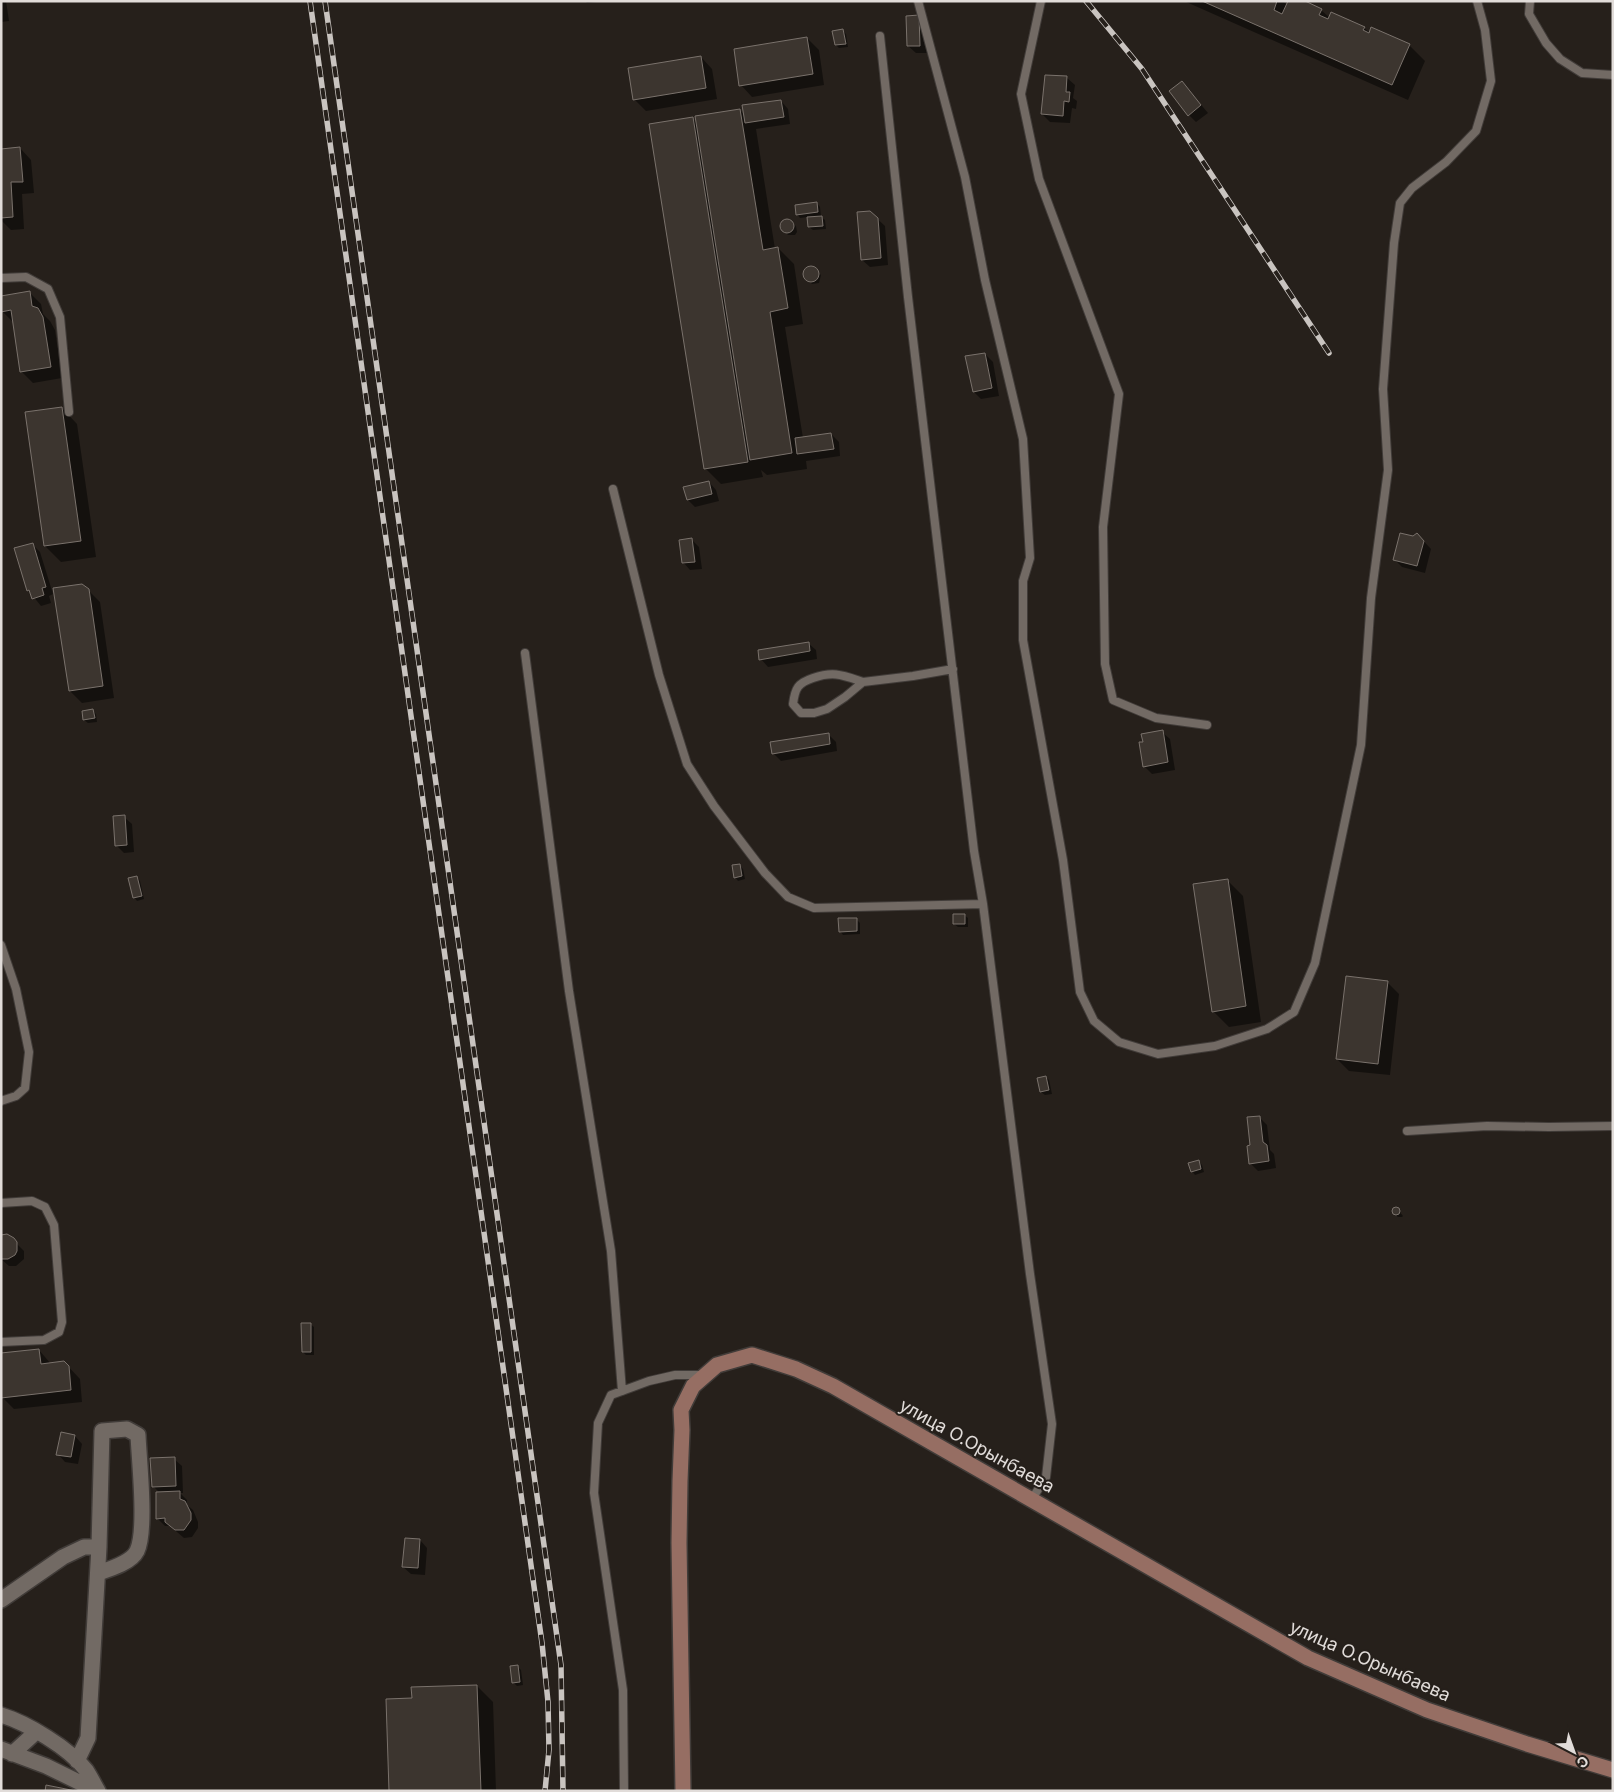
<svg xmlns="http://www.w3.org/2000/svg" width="1614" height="1792" font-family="Inter,sans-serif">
<rect width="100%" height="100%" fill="#26201b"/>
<path fill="#0007" d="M1 1H6L9 21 1 22Z
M585 1H604L587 3Z
M1184 1H1283L1287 5 1321 10 1330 18 1364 28 1370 33 1409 45 1425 61 1408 100Z
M919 16 926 24 927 53H916L908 46Z
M843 31 846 34 848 47 839 48 836 45Z
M807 38 819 50 824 85 752 97 741 85Z
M701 57 712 69 717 99 646 111 634 99Z
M1046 76 1067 78 1075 85 1073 98 1077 101 1076 109 1072 108 1070 123 1050 122 1042 114Z
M1182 82 1208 113 1196 122 1189 115Z
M781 101 788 109 790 124 756 129 775 249 778 248 794 264 803 324 785 327 803 438 831 434 839 442 840 456 806 461 807 469 767 475 761 470 763 477 721 484 705 468 693 119 697 123 740 110 745 116Z
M20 148 31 160 34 193 22 194 24 229 11 230 1 220V150Z
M817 203 820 207 821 217 825 220 826 229 813 230 809 227 808 217 800 218 797 214Z
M870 212 885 226 888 265 870 267 862 260Z
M785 220H789L796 226 797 232 795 235H788L782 228V222Z
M812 267 821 275 819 283 812 284 805 277V272L807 269Z
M30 293 41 304 43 314 50 321 55 330 62 378 33 383 21 371 14 323 2 311Z
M985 354 993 362 999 396 981 399 974 392Z
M62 408 77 424 96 557 61 562 45 546Z
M709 482 716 490 719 501 695 507 688 500Z
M1417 534 1431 549 1425 573 1402 567 1394 559Z
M692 540 699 547 702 569 690 570 683 562Z
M32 544 40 552 53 594 49 596 51 603 41 606 28 590Z
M55 589 88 590 100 602 114 698 82 703 70 691Z
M808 643 816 650 817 659 768 667 761 659Z
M93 711 96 714 97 722 88 723 84 720 83 712Z
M1162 732 1170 739 1175 770 1152 774 1144 766V743Z
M828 734 836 742 837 751 781 761 773 753Z
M124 817 132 824 134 852 124 853 116 845Z
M739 865 743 869 745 879 738 881 735 877Z
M137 877 140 881 144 899 137 901 134 897Z
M1227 880 1243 896 1261 1022 1229 1027 1213 1011Z
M964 915 968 918V927H958L954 924Z
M856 919 860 923V934L843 935 840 931Z
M1387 982 1399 994 1390 1075 1349 1071 1337 1059Z
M1045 1077 1049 1080 1052 1094 1045 1095 1041 1092Z
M1259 1117 1267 1125 1270 1150 1274 1154 1276 1168 1258 1171 1250 1163 1252 1146Z
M1199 1161 1202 1165 1204 1172 1195 1175 1192 1171Z
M1398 1210 1403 1216 1402 1217H1398L1395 1214 1394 1211Z
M1 1236 10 1237 24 1251V1259L16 1266H9L1 1259Z
M310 1324 314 1327V1355H306L303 1352Z
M39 1350 51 1364 64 1362 80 1379 82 1402 14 1409 2 1397Z
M75 1436 82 1444 78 1464 65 1462 58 1454Z
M174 1459 182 1466 183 1493H180L187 1500V1505L193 1510 198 1522V1528L192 1537 184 1538 170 1526H165L157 1518 160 1493 153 1486Z
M420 1540 427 1548 425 1575 411 1574 403 1567Z
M518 1667 521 1670 523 1685 517 1686 514 1683Z
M477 1686 493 1702 496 1791H390L413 1699Z"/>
<path fill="#3c352f" stroke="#7a726c" d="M1202 1H1277L1274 10 1282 14 1288 1H1305L1322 9 1319 15 1328 19 1331 12 1365 27 1363 30 1369 33 1371 27 1410 44 1392 85Z
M919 15 920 46H907L906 16Z
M843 29 846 44 835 45 832 31Z
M807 37 813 74 739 86 734 49Z
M701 56 706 88 633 100 628 68Z
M1045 75 1067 76 1066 92H1070L1069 102 1064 101 1063 116 1041 114Z
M1182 81 1201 105 1188 116 1169 91Z
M781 100 784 117 745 123 742 105Z
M740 109 763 250 778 247 788 308 770 312 792 453 750 460 695 116Z
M693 117 748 462 704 469 649 124Z
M20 147 23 182H11L13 217 1 218V149Z
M817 202 818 212 796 215 795 205Z
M870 211 878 218 881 258 861 260 857 212Z
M822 216 823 226 808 227 807 217Z
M780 226a7 7 0 1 1 14 0a7 7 0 1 1-14 0Z
M803 274a8 8 0 1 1 16 0a8 8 0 1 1-16 0Z
M30 291 32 306 38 308 43 317 51 367 20 372 11 310 1 312V296Z
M985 353 992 388 973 392 965 356Z
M62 407 81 541 44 546 25 412Z
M831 433 834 449 797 454 795 438Z
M709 481 712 494 687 500 683 487Z
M1400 533 1413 536 1417 533 1424 541 1417 566 1393 560Z
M692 538 695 562 682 563 679 540Z
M33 543 46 587 42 588 44 595 32 599 29 590 27 591 14 548Z
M82 584 89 589 103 686 69 691 53 588Z
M809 642 810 651 759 660 758 650Z
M93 709 95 718 83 720 82 711Z
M1163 730 1168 762 1143 767 1139 742H1143L1141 734Z
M829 733 830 744 772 754 770 742Z
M125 815 127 845 115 846 113 816Z
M740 864 742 876 734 878 732 865Z
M137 876 142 896 133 898 128 878Z
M1228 879 1246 1006 1212 1012 1193 884Z
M953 914H965V924H953Z
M838 918H857V931L839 932Z
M1346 976 1388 981 1378 1064 1336 1059Z
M1046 1076 1049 1090 1040 1092 1037 1078Z
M1260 1116 1263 1142 1267 1145 1269 1161 1249 1164 1247 1146 1250 1145 1247 1117Z
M1199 1160 1201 1169 1191 1172 1188 1163Z
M1392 1211a4 4 0 1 1 8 0a4 4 0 1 1-8 0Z
M7 1234 14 1238 17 1242V1251L15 1255 8 1259H1V1235Z
M301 1323H311V1352H302Z
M39 1349 41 1364 64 1361 69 1366 71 1390 1 1398V1353Z
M61 1432 75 1435 71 1457 56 1455Z
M175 1457 176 1486 152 1487 150 1458Z
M180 1491V1499L185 1501 191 1513V1520L184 1530H175L165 1522V1518L156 1519V1492Z
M405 1538 420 1539 418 1568 402 1567Z
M518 1665 520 1682 512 1683 510 1666Z
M477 1685 481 1791H389L386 1699 412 1698 411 1687Z
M46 1785 76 1791H45Z"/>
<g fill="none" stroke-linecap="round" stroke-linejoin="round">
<defs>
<path id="lane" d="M918 1 965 177 985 280 1023 439 1030 558 1023 581V640L1063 860 1080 992 1094 1021 1119 1042 1158 1054 1215 1046 1267 1029 1294 1012 1315 963 1361 745 1371 598 1388 470 1383 389 1394 243 1400 203 1412 188 1446 162 1476 131 1491 81 1485 30 1477 1
M1041 1 1021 94 1039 179 1119 394 1103 527 1105 664 1113 700 1156 718 1207 725
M1530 1 1529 14 1546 43 1560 59 1582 73 1613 75
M880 36 908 297 974 851 983 904 1030 1274 1052 1424 1046 1477 1032 1499
M1 278 26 277 48 289 60 317 69 412
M613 489 659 675 687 764 714 806 765 873 788 897 814 908 983 904
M525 653 569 991 611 1251 622 1391
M863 682C842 675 834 671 813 678 798 683 795 688 793 704L801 713H814L827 709 845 697 863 682 913 676 953 669
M1 945 16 989 29 1052 25 1088 16 1096 1 1101
M1407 1131 1487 1126 1549 1127 1613 1126
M1 1203 32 1201 45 1207 54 1225 62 1322 59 1332 44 1340 1 1342
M624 1791 623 1690 594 1493 598 1423 611 1395 649 1381 675 1375H704"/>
<path id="street" d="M1 1600 63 1557 84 1547H99
M1 1715C27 1723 69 1748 86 1770 90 1776 94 1784 98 1791
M1 1749 46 1766 97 1791
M12 1754 36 1732
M77 1761 88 1738 99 1547 102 1431 127 1429 138 1435C139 1460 147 1530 137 1551 131 1563 110 1569 98 1573"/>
<path id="secondary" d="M683 1791 679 1543 680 1481 682 1430 681 1410 693 1386 717 1365 752 1355 796 1369 833 1386 1308 1658 1427 1710 1527 1744 1613 1770"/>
</defs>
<use href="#lane" stroke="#413c39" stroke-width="10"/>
<use href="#street" stroke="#413c39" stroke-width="18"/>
<use href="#secondary" stroke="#413c39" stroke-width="18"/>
<use href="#lane" stroke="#726a64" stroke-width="8"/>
<use href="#street" stroke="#726a64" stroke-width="15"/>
<use href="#secondary" stroke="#966e63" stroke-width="15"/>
<defs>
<path id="rail" d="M310 1 542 1643 548 1702 549 1750 545 1791
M325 1 561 1665 563 1791
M1086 1 1142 69 1329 353"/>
</defs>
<use href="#rail" stroke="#c9c4c0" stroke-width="5.5"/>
<use href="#rail" stroke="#26201b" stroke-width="4" stroke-dasharray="11" stroke-linecap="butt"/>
</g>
<g text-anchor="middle" stroke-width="4" stroke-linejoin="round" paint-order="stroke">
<g font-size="18" fill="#e1dcd9" stroke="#26201b">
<text transform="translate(977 1446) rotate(29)" y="6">улица О.Орынбаева</text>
<text transform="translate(1370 1661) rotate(24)" y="6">улица О.Орынбаева</text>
</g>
</g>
<rect width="1614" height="1792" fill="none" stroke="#e1dcd9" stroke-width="5"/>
<g transform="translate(1574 1752) rotate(139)" stroke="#26201b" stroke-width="4" paint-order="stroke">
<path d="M0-4L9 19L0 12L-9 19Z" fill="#e1dcd9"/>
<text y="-8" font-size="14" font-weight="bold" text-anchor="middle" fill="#e1dcd9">С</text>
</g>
</svg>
